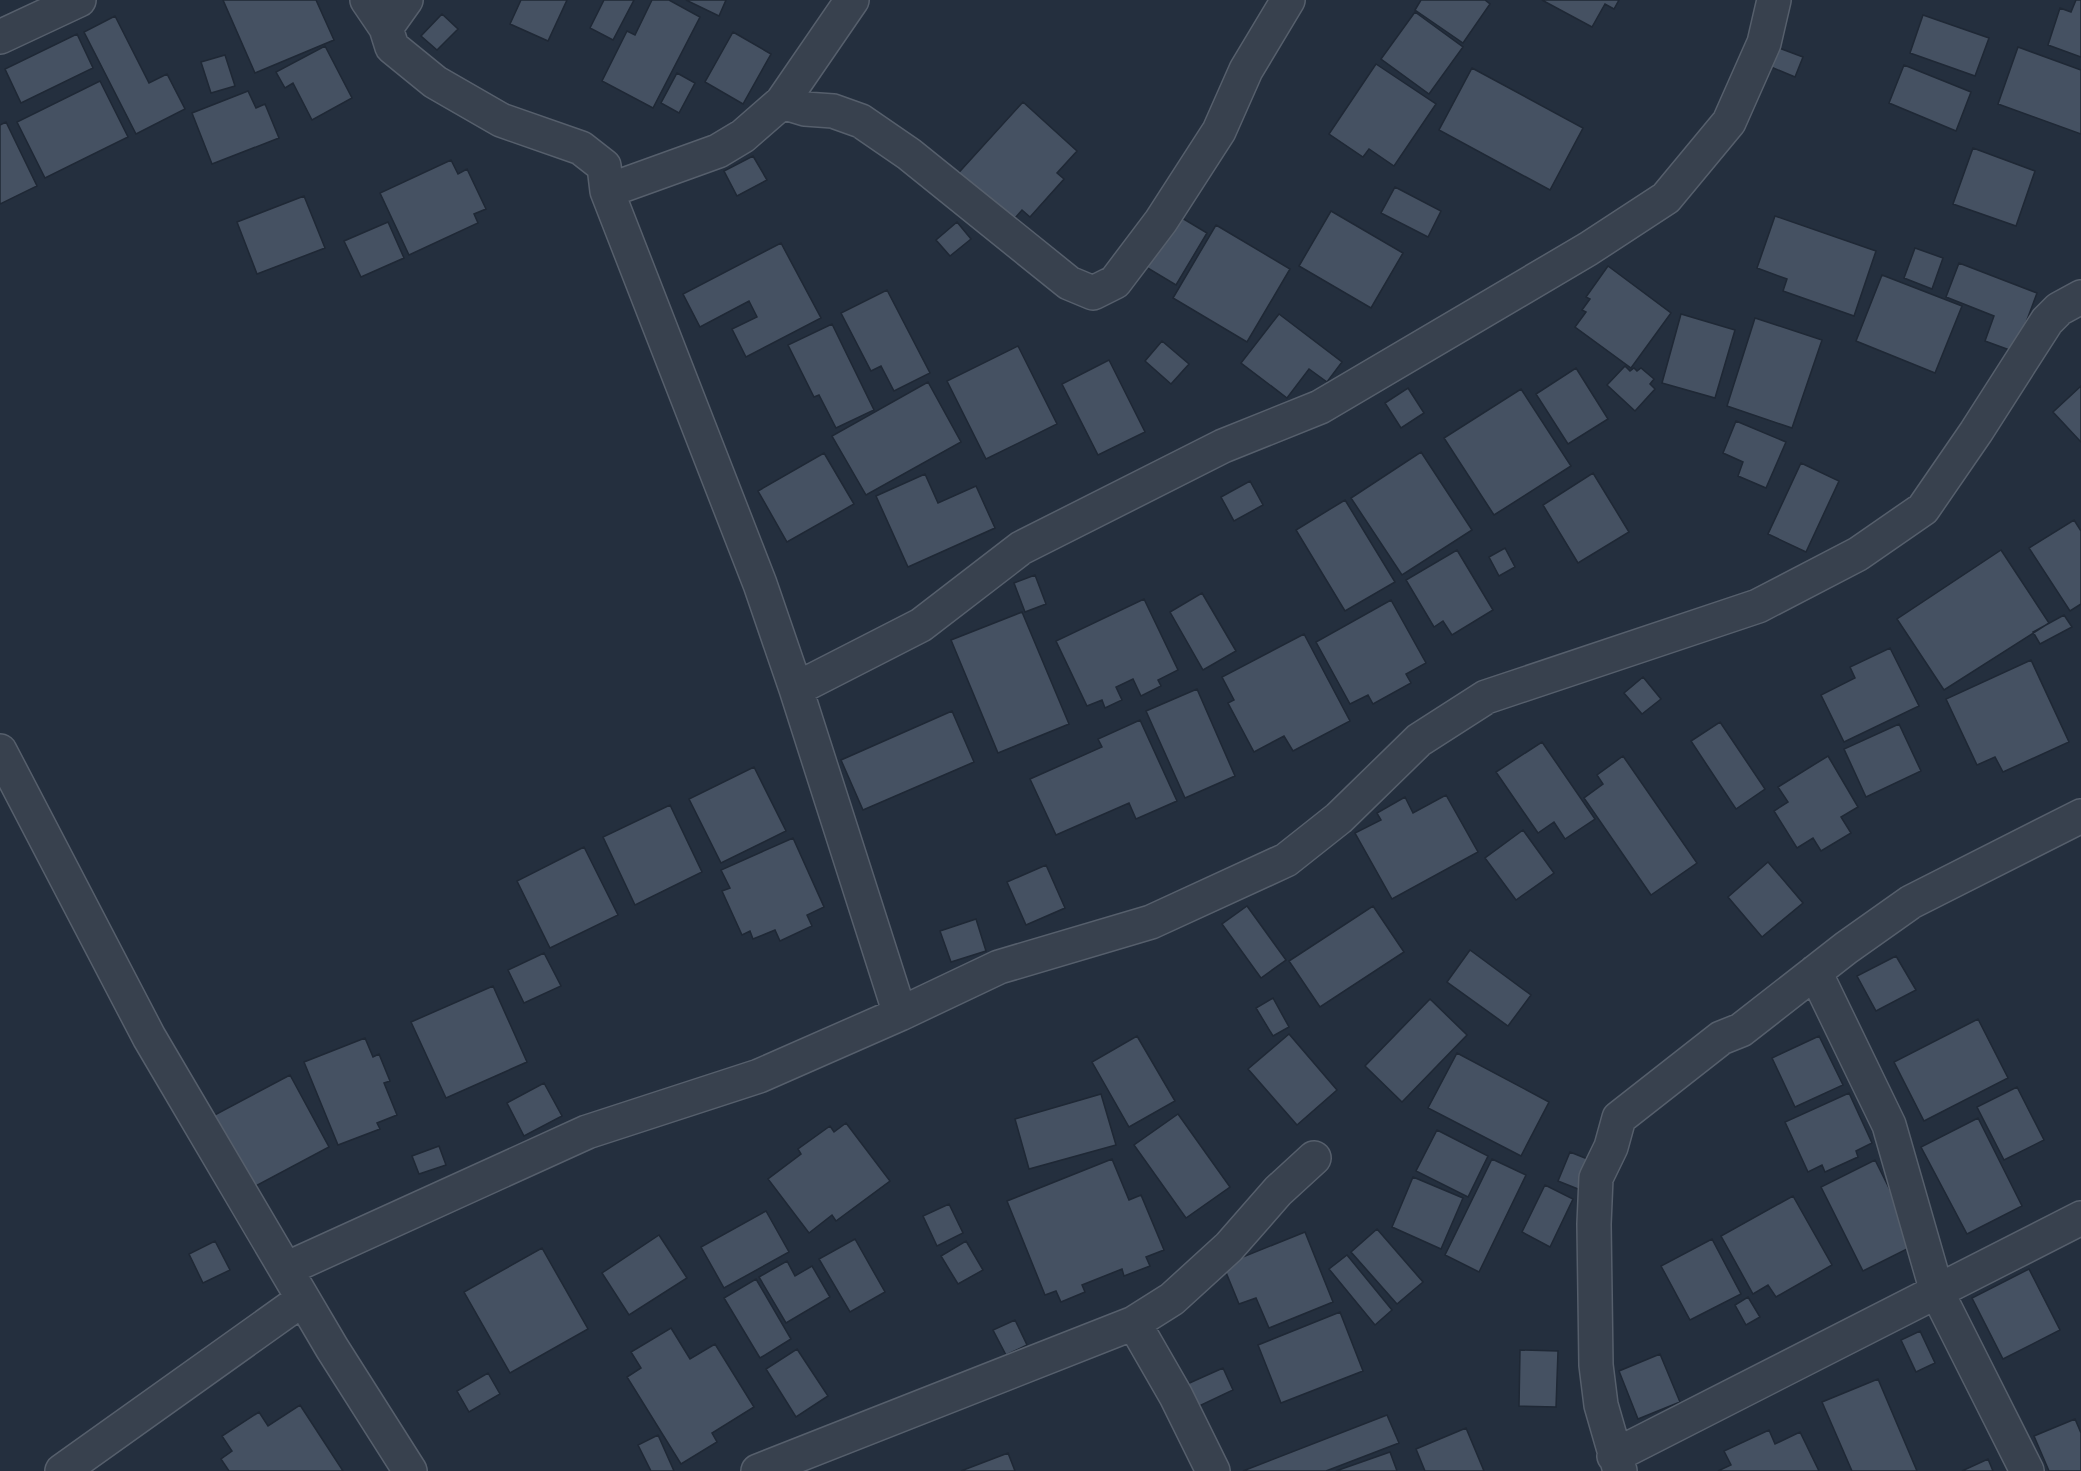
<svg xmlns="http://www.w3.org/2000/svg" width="2081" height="1471" font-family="'Noto Sans',sans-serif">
<rect width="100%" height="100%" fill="#242f3e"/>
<path fill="#455162" stroke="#1f2835" stroke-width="1.5" d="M223 0H316L334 40 255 73Z
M521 0H567L548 41 510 24Z
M604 0H634L613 40 590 28Z
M652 0H669L700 17 653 108 602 81 627 31 635 35Z
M686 0H726L719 16Z
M1421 0H1485L1490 4 1463 43 1415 10Z
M1542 0H1619L1614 9 1605 4 1592 27Z
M2076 0H2081V57L2048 45 2060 8 2071 12Z
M1415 12 1463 47 1429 94 1381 59Z
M442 14 458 29 437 50 421 36Z
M1923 15 1989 38 1975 76 1910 53Z
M115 16 149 83 167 74 185 109 136 134 84 32Z
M733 32 771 54 743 104 705 82Z
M77 34 93 68 21 103 5 69Z
M325 46 352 98 312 120 293 83 285 88 276 72Z
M2018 47 2081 70V134L1998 104Z
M1779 48 1803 57 1795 77 1771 67Z
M225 55 235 86 211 93 201 62Z
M1376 64 1436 104 1394 166 1369 149 1363 157 1329 134Z
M1904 65 1971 92 1956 131 1889 103Z
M1472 68 1583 128 1550 190 1439 130Z
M677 73 695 83 679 113 661 103Z
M100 81 128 137 45 178 17 122Z
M248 91 256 108 265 104 279 138 212 164 192 113Z
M1023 102 1077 151 1057 173 1064 179 1030 217 1022 210 1007 227 953 179Z
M6 122 37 186 0 204V125Z
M1973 148 2035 171 2016 226 1953 204Z
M753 156 767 180 737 196 724 171Z
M451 160 458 174 467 169 486 209 474 214 478 223 409 255 380 193Z
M1395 187 1441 211 1428 237 1381 213Z
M304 196 325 248 257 274 237 222Z
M1331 211 1403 253 1371 308 1299 266Z
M1172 212 1207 233 1176 285 1141 264Z
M1775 216 1876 251 1854 316 1783 291 1787 279 1757 268Z
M388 222 404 258 361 277 344 241Z
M957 222 971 239 950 256 936 240Z
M1216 225 1290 269 1247 342 1173 298Z
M781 243 821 318 746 357 732 329 757 317 749 301 700 327 683 294Z
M1915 248 1943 258 1932 289 1904 278Z
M1959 263 2037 293 2015 352 1985 341 1994 316 1946 297Z
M1608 266 1671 313 1631 368 1575 327 1586 312 1582 310 1590 299 1586 297Z
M1882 275 1962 306 1935 373 1856 341Z
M887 290 930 373 894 391 881 366 871 371 841 313Z
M1279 314 1342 362 1327 382 1309 369 1287 398 1241 363Z
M1681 314 1735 330 1715 398 1662 383Z
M1755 318 1822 340 1792 428 1727 406Z
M832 324 874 410 836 428 819 395 814 397 788 345Z
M1162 341 1189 364 1171 384 1145 361Z
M1018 346 1057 424 986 459 947 381Z
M1109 360 1145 432 1098 455 1062 384Z
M1625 366 1630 371 1634 368 1637 371 1641 368 1654 379 1650 384 1655 389 1635 411 1607 385Z
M1576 368 1608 419 1568 444 1536 394Z
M928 382 961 442 866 495 832 436Z
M2081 386V442L2053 412Z
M1408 388 1424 413 1401 428 1385 403Z
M1521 389 1571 466 1494 515 1444 438Z
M1736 421 1786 442 1766 488 1738 476 1743 462 1723 453Z
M1421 452 1472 530 1402 575 1351 498Z
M824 453 854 504 787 542 758 491Z
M1801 463 1839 481 1806 552 1768 534Z
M1593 473 1629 532 1578 563 1543 505Z
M925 474 938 503 976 486 995 528 908 567 876 496Z
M1250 481 1263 505 1234 521 1221 497Z
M1345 500 1395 582 1345 611 1296 530Z
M2074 520 2081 531V604L2070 611 2029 548Z
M1505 548 1515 567 1499 576 1489 557Z
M1457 550 1493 610 1452 635 1443 621 1434 627 1406 580Z
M2001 550 2049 623 1944 690 1897 619Z
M1035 575 1046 604 1025 612 1014 583Z
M1202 593 1236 651 1203 670 1170 612Z
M1144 599 1178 670 1158 680 1161 686 1141 696 1133 679 1116 687 1122 700 1105 708 1102 700 1087 706 1056 641Z
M1391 600 1426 663 1406 674 1411 683 1373 704 1368 695 1350 704 1316 642Z
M1022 612 1069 724 998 753 951 640Z
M2064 615 2072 627 2040 644 2033 632Z
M1304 634 1350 721 1293 751 1284 736 1254 752 1228 703 1234 700 1222 677Z
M1890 648 1919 706 1844 742 1821 695 1855 678 1850 667Z
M2031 660 2069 742 2003 772 1995 757 1977 765 1946 699Z
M1643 677 1661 699 1642 714 1624 693Z
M1197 689 1235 776 1185 798 1146 711Z
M952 711 974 762 863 810 841 760Z
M1140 720 1177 801 1136 819 1129 803 1056 835 1030 779 1102 747 1098 739Z
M1720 722 1765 789 1736 809 1691 741Z
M1899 724 1921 771 1866 797 1844 749Z
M1542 742 1595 819 1565 839 1554 822 1538 833 1496 772Z
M1623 756 1697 863 1651 895 1584 798 1603 784 1597 775Z
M1828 756 1858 807 1841 817 1851 833 1821 851 1813 838 1797 848 1774 811 1788 802 1778 787Z
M754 767 786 831 721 863 689 799Z
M1446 795 1478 852 1392 899 1355 833 1381 820 1377 813 1405 797 1413 813Z
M670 805 702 872 635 905 603 837Z
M1523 830 1554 873 1516 900 1485 858Z
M793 838 824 907 807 915 812 926 780 941 775 930 753 939 750 931 742 935 722 891 730 888 721 870Z
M584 847 618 915 550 948 517 881Z
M1768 862 1803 903 1762 937 1728 897Z
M1046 865 1065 908 1026 925 1007 882Z
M1247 906 1286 960 1261 978 1222 924Z
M1373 906 1404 952 1320 1007 1289 961Z
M976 919 986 951 951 962 940 931Z
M1470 950 1531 995 1508 1026 1447 982Z
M544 953 561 986 524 1003 508 970Z
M1896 956 1916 990 1876 1011 1857 976Z
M493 986 527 1062 446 1098 411 1022Z
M1273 998 1289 1027 1273 1036 1256 1008Z
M1430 999 1467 1035 1402 1102 1365 1066Z
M1978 1019 2008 1078 1924 1121 1894 1062Z
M1289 1034 1337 1090 1297 1125 1248 1069Z
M1137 1036 1175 1101 1129 1127 1092 1062Z
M1819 1036 1843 1085 1795 1107 1772 1058Z
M365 1038 373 1057 379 1054 390 1081 384 1083 397 1115 377 1123 380 1129 338 1145 304 1062Z
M1457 1053 1549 1102 1521 1156 1428 1108Z
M290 1075 329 1147 248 1190 209 1118Z
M544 1083 562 1116 524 1136 507 1103Z
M2017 1087 2044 1140 2004 1160 1977 1107Z
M1849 1093 1872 1143 1856 1151 1858 1157 1825 1172 1822 1165 1808 1172 1785 1122Z
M1101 1094 1116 1145 1029 1169 1015 1119Z
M1178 1114 1230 1187 1186 1218 1134 1145Z
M1978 1118 2022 1206 1967 1234 1921 1147Z
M846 1123 890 1181 836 1221 832 1215 809 1233 768 1179 801 1154 798 1149 830 1126 834 1132Z
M1437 1130 1488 1156 1468 1197 1416 1171Z
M439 1146 446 1165 419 1174 412 1156Z
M1570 1152 1595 1162 1583 1191 1558 1181Z
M1112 1159 1129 1200 1141 1195 1164 1250 1146 1257 1150 1266 1124 1276 1122 1269 1082 1285 1085 1292 1061 1302 1056 1291 1045 1295 1007 1201Z
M1492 1159 1526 1175 1479 1272 1445 1255Z
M1875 1160 1917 1244 1863 1271 1821 1187Z
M1413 1177 1463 1198 1441 1249 1392 1227Z
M1545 1185 1573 1199 1550 1247 1522 1232Z
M1793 1196 1832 1265 1776 1297 1768 1285 1753 1294 1721 1236Z
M949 1204 963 1233 937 1246 923 1216Z
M766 1211 789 1252 724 1288 701 1247Z
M1377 1229 1423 1282 1397 1304 1351 1252Z
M1305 1232 1333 1302 1269 1328 1256 1298 1239 1304 1223 1265Z
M659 1235 687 1278 629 1315 602 1273Z
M855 1239 885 1292 850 1312 819 1259Z
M1712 1239 1741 1294 1690 1320 1661 1266Z
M215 1241 230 1270 203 1283 189 1254Z
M966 1241 983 1270 958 1284 941 1256Z
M542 1248 588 1329 510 1373 464 1292Z
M1347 1255 1392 1310 1375 1325 1329 1269Z
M787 1261 795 1276 812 1266 830 1297 786 1323 759 1277Z
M2029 1269 2060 1330 2003 1359 1972 1298Z
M756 1279 791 1339 760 1358 724 1298Z
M1748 1297 1760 1317 1746 1325 1735 1305Z
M1340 1312 1363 1371 1281 1403 1258 1345Z
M1015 1320 1027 1345 1006 1355 993 1330Z
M671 1328 690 1359 715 1344 754 1407 712 1433 717 1442 681 1464 627 1377 641 1368 631 1352Z
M1920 1331 1935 1363 1916 1372 1901 1340Z
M797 1349 828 1396 796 1417 766 1369Z
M1520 1350 1558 1351 1556 1407 1519 1406Z
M1660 1354 1680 1402 1638 1419 1619 1371Z
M1223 1368 1233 1390 1195 1408 1185 1385Z
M488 1373 500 1394 469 1412 457 1391Z
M1878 1379 1917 1471H1852L1822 1402Z
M300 1405 343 1471H229L221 1459 232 1451 222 1436 259 1412 268 1426Z
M1387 1415 1399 1443 1326 1471H1243Z
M2075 1419 2081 1433V1471H2049L2034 1436Z
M1466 1428 1484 1471H1425L1416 1449Z
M1769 1430 1775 1444 1800 1432 1819 1471H1718L1731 1465 1724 1451Z
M658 1435 674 1471H651L638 1445Z
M1390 1452 1397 1471H1336Z
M1008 1453 1015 1471H961Z
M1988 1459 1993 1471H1962Z"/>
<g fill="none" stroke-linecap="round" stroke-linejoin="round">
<defs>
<path id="minor" d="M367 0 386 28 392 47 435 82 501 120 581 148 604 166 607 191 718 151 743 136 782 102 805 109 833 111 861 121 909 154 1069 283 1093 293 1115 282 1161 221 1219 131 1246 70 1288 0
M386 28 406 0
M0 37 79 0
M782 102 852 0
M607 191 760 584 796 689 900 1014
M796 689 921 625 1021 548 1223 446 1320 407 1588 249 1666 198 1729 122 1764 43 1774 0
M0 751 149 1037 332 1348 410 1471
M1815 972 1889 1125 1937 1292 2027 1471
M286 1269 587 1132 759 1076 900 1014 999 967 1151 922 1286 860 1339 818 1419 740 1486 697 1758 606 1858 554 1923 509 1976 432 2047 321 2059 309 2081 297
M1134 1323 1176 1396 1213 1471
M1614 1456 2081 1218
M62 1471 303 1299
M758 1471 1134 1323 1172 1299 1229 1247 1278 1191 1314 1158
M1620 1471 1601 1405 1596 1365 1594 1224 1596 1178 1611 1147 1619 1118 1721 1038 1741 1030 1846 948 1911 902 2081 816"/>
</defs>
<use href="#minor" stroke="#565f6c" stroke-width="36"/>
<use href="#minor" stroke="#38414e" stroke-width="33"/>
</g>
</svg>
